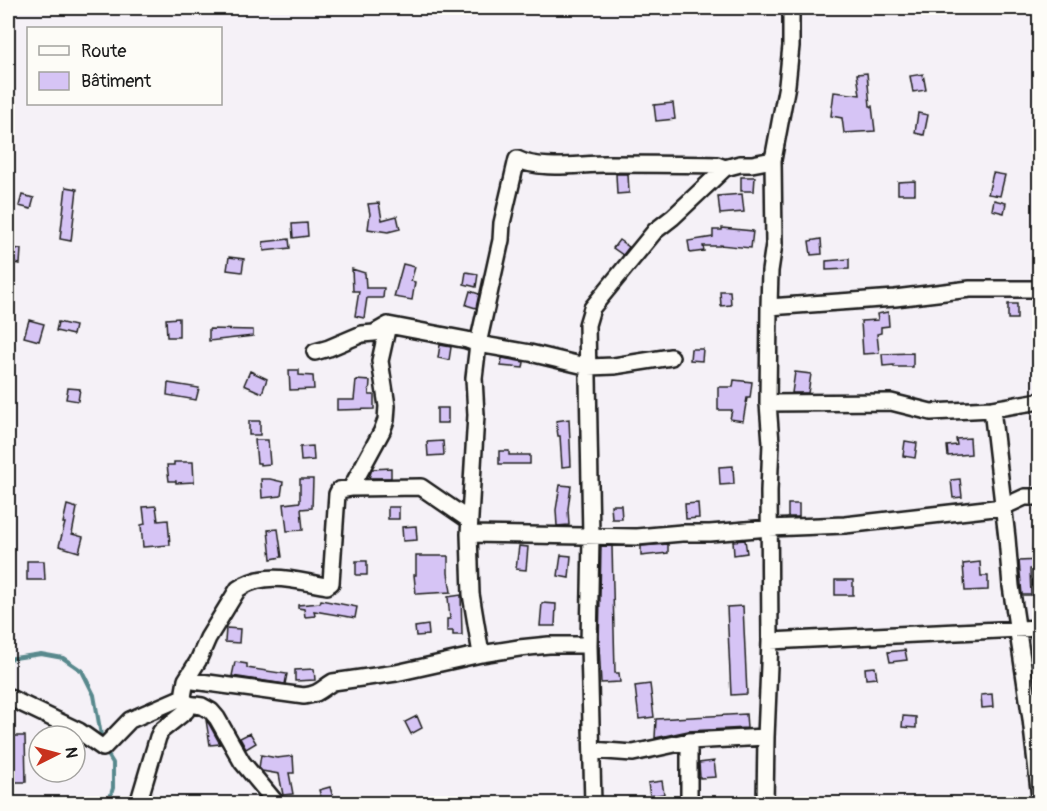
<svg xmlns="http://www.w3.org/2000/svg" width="1047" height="811" font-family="Pangolin,sans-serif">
<rect width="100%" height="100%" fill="#f5f1f7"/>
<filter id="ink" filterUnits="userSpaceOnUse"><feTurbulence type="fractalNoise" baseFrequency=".0167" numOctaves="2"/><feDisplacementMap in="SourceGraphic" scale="12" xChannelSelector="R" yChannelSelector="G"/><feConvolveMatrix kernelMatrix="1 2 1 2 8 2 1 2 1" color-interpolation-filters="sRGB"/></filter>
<g filter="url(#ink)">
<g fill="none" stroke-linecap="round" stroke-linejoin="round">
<path stroke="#59898d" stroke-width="4" d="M8 659 41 654 63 658 82 671 94 695 102 741
M105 750 113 763V788L108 804"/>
</g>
<path fill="#d6c4f5" stroke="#1c1c1c" stroke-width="1.5" d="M867 73 870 106H872L875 131 844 133 842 118 831 116 834 92 860 95 857 74Z
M923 74 926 90 913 92 910 76Z
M673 103 675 119 656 121 654 105Z
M918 113 928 115 924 135 915 133Z
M993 173 1005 175 1000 196 988 194Z
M616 174H628L629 193 617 194Z
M741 177H755L754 191H741Z
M915 181V194H898V182Z
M66 187 77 189 71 241 60 239Z
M742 194 744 212 720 214 718 196Z
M22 195 34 198 31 209 19 206Z
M994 200 1006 203 1004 213 992 210Z
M379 203 382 220 397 216 400 229 388 232 368 229 370 214 368 204Z
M307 223 308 236 293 238 292 224Z
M722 228 753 231 751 248 720 245V246H703L704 251 690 253 688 241 713 237V230H722Z
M289 239 290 248 264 251 263 242Z
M821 239 822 254 811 255 809 241Z
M619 240 629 247 623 255 613 248Z
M8 248 21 249 20 264 8 262Z
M229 257 244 259 242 272 227 270Z
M849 259V269L826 270V261Z
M403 264 415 267 411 281 415 282 412 300 394 297Z
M352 269 365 273 366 288H384L383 298H367L364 318 355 316 359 291H353Z
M466 272 478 274 476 287 464 284Z
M470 291 479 294 476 308 466 305Z
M720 291H730L731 305 721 306Z
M1008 304H1017V319H1008Z
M888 312 889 326 881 327V333L877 334 879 353 863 354 861 321 878 320 877 314Z
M179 318V337H167L166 319Z
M29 320 44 324 39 341 24 337Z
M58 322 75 326 73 335 56 331Z
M209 329 253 330V336L209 341Z
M440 345 451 347 449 360 438 358Z
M691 349H703L702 361 690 360Z
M913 353V367H894V365L883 366 882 354Z
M502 358 524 362 523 368 501 366Z
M289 370H299V375L313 376 314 389 290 390Z
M250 371 267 379 262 393 244 385Z
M795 372 811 374 808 393H792Z
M356 380 370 381 369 395H374V409L337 410V400H354Z
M734 380 752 382 750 398H747L743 421 730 419 732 410H718V387H733Z
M168 383 199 388 196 400 167 395Z
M68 388 80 389 78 401 66 399Z
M437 408H448V423H437Z
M569 419 571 466 562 467 560 436H558L556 421Z
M249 421H260V435H249Z
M970 438 971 454 948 456 947 446 957 445 956 439Z
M255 440H268L270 464 260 465V463H257Z
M443 441 444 455 428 456 427 442Z
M905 441 917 443 915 458 903 456Z
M313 446 314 460 301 461 300 447Z
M499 451H509V455H530V464H499Z
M174 462H193L194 482 176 483V481H169L167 465H174Z
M733 466 734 484 720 485 719 467Z
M391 468V478H369L372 469Z
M261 479H270L283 482 281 496 262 498Z
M300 479H313L312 508 301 509 303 530 287 531 284 504 300 502Z
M960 479 962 497 953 498 951 480Z
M560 485 571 486 568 509 569 525 557 526 556 510Z
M698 503 699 518 686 519 685 504Z
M788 504H799V517H788Z
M67 505 77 508 72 534 83 537 79 552 59 546 65 523H63Z
M611 505H621L622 519H612Z
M156 506 158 521 168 520 170 545 143 547 141 525 145 524 143 507Z
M388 507H399V519H388Z
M416 526 417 540 403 541 402 527Z
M278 529 282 557 271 559 268 530Z
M745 540 747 553 734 555 733 541Z
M668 544V553L641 556V546Z
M519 546 528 547 526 570 516 569Z
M601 546H612L615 673H619L620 682 601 683 599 645Z
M561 555 571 556 569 578 558 576Z
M416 556H448V573L451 592 416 594 414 575H416Z
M1040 560V569H1030L1031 595H1022L1019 561Z
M27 561H44L45 580H27Z
M356 561H367V575H356Z
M980 562 981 576H988V590L965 591 963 564Z
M835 580H853V595H835Z
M461 595 462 635H453V631H447V619H450L448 597Z
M321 600 357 607 355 618 314 611 315 616 305 617 304 609 298 608V605L320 603Z
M542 603 556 604 555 626H540Z
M743 606 747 694 731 695 727 607Z
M428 625 429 635 416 636 415 627Z
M226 628 240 629 239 643 225 642Z
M905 650 907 660 890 662 888 652Z
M235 662 247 664V668L287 674 285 684 232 676Z
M875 667 877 678 866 679 865 668Z
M314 669 315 680 295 681V670Z
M650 684 654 717 639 719 635 686Z
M992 694 993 707 982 708 981 695Z
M746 714 747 728 688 731 655 738 656 719Z
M417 716 422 728 411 734 405 722Z
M903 716 916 717V728L902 727Z
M206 720 209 724 220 744 210 745Z
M250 733 256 743 246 749 240 738Z
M10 736H25L26 782H10Z
M261 755 277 758 293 756 294 773H289L293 794 283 795 279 774 262 771 259 768Z
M714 761 716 777 700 778 699 763Z
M662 781 664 794 650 796 648 783Z
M330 787 335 804H323L319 790Z"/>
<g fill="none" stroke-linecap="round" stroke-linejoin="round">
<defs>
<path id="minor" d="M769 307 895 298 970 289H1040
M315 352 329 348 362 334 374 333 388 325 467 340 478 344 530 353 589 367 614 366 671 357
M768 403 891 402 931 412 992 409 1040 401
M992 409 1007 538 1011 586 1031 719 1040 798
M351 488 382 431 386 420 387 406 380 361 388 325
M469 534 637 537 682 533H710L769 528 845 525 1003 507 1025 497H1040
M770 641 1040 628
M481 654 471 594 469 534 476 415 474 378 478 344 501 240 502 223 517 159C540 171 579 164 605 164 642 164 679 164 717 165L725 168
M186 680 198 661 208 638 238 589C265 570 297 581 327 586L331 583 337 494 339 490 351 488 421 487 469 520
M8 697 79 731 103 748 130 720 183 697 186 680 304 696C320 694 321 689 333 682L396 673 481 654 519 648 549 645H589
M187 704 202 706 211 711 217 718 242 762 277 804
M592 750 633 753 689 741 766 737
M138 804 158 737 161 731 186 711 187 704 183 697
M593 804 589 645 591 537 587 325 592 308 655 231 673 217 725 168 740 164H752L773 160
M689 804V741
M765 804 766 737 770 641 769 491 771 443 768 403 769 307 770 271 774 244 773 160 787 85 791 46V8"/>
</defs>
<use href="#minor" stroke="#1c1c1c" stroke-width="20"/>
<use href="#minor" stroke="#fdfcf7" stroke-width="15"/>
</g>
</g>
<rect width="1047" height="811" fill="none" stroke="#fdfcf7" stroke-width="30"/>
<rect x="15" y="15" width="1017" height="781" fill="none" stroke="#1c1c1c" stroke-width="2" filter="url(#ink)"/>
<rect x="27" y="27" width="195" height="78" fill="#fdfcf7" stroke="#a3a29f" stroke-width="1.5"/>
<rect x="39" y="46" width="30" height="9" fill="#fdfcf7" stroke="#a3a29f" stroke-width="1.5"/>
<text x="81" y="57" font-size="18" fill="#1c1c1c">Route</text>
<rect x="39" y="72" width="30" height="18" fill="#d6c4f5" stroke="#a3a29f" stroke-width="1.5"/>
<text x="81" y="87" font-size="18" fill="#1c1c1c">Bâtiment</text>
<g transform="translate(57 754) rotate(84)"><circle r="28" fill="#fdfcf7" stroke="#a3a29f" stroke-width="1.5"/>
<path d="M0-4.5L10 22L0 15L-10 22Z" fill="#c8321e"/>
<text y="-9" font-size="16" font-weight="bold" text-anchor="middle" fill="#1c1c1c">N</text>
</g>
</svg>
